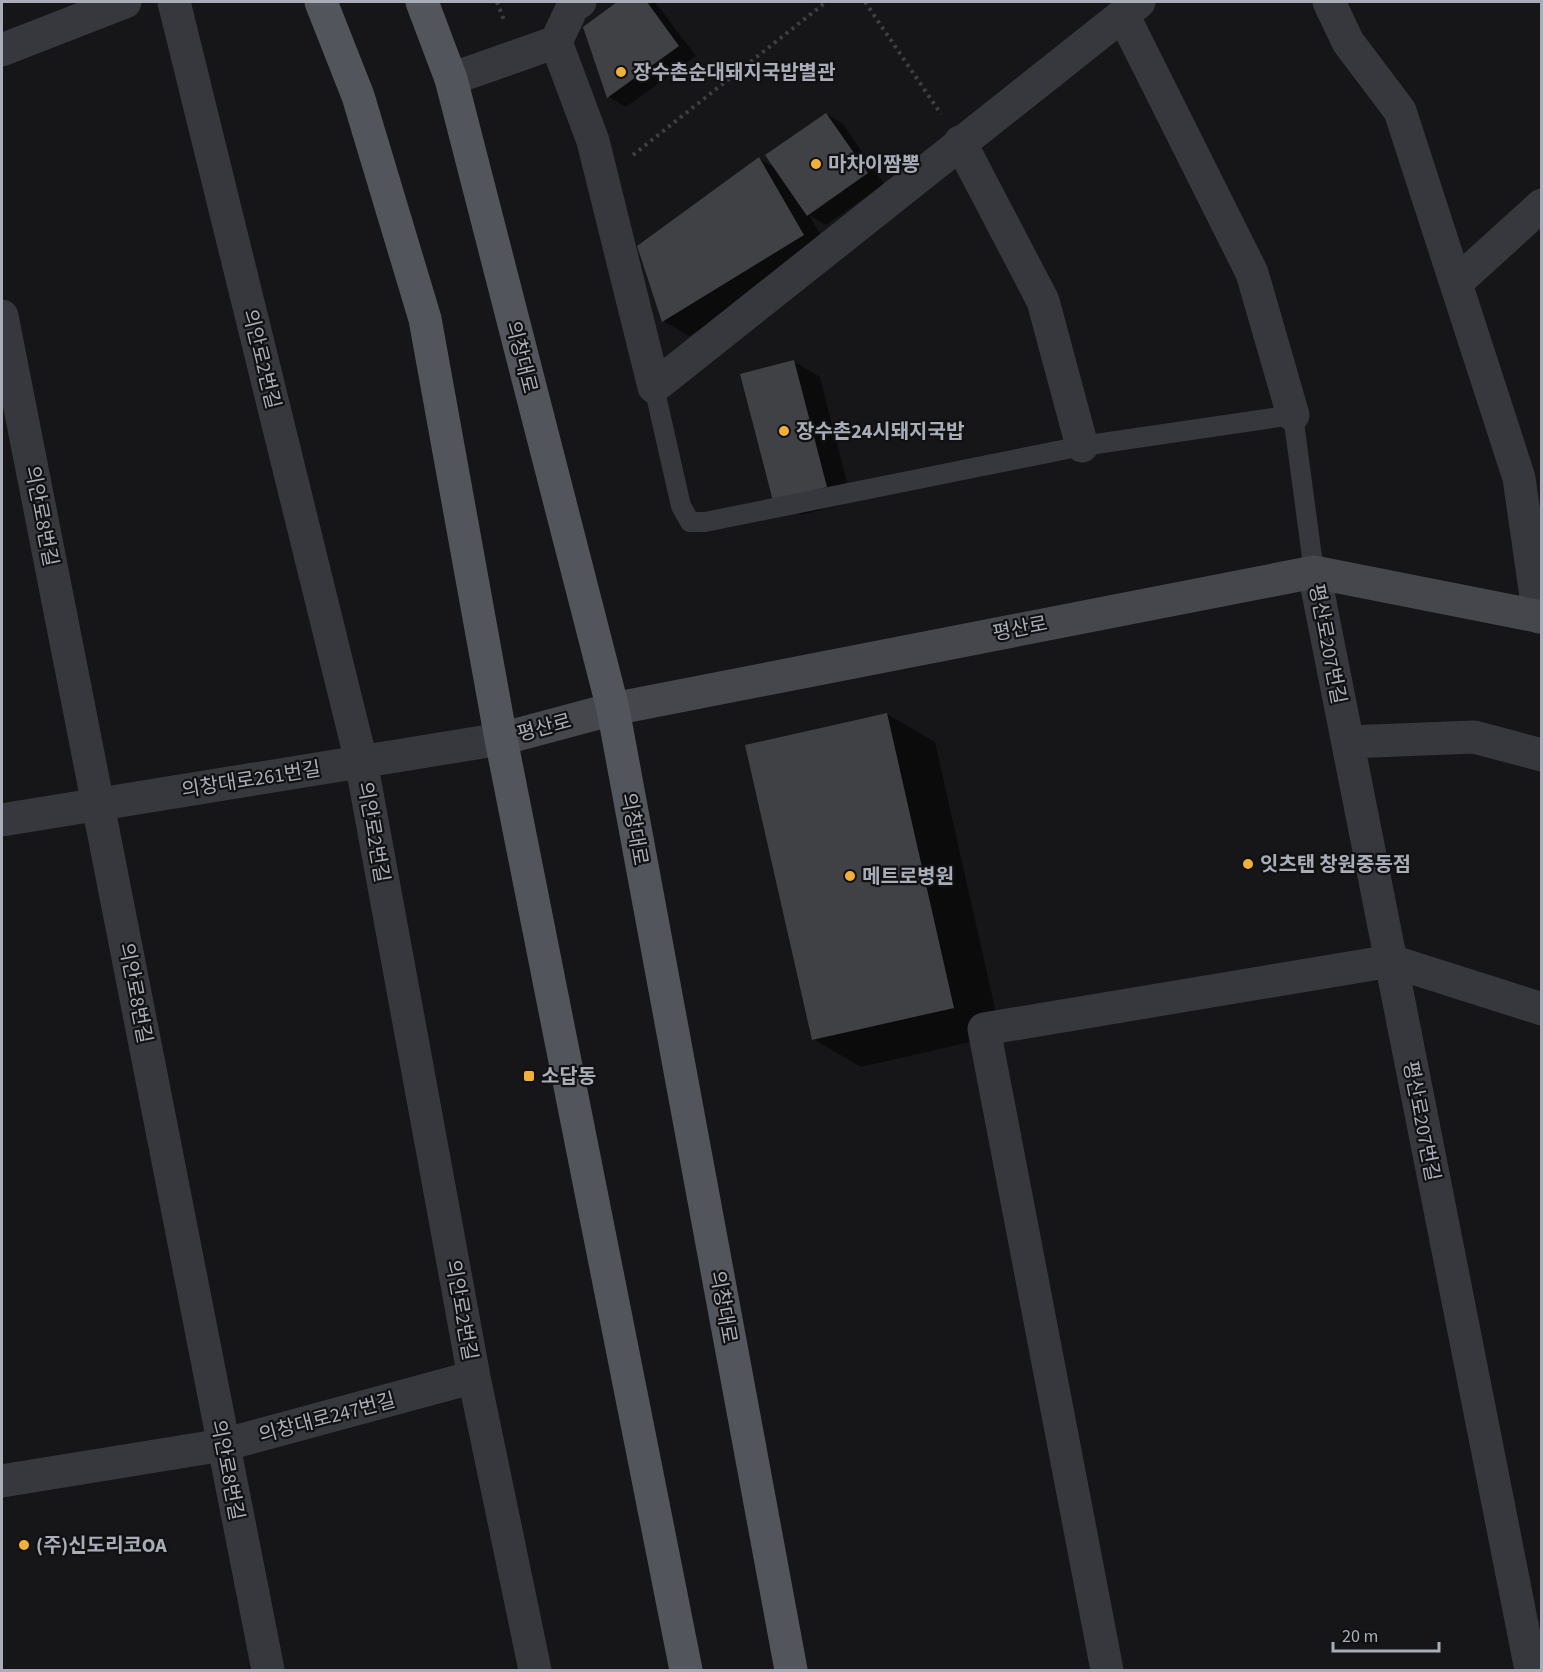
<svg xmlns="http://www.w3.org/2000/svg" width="1543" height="1672" font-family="'Source Sans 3','Noto Sans KR',sans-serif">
<rect width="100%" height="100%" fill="#161618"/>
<path fill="#0007" d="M620 2H655L696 56 626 107 609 97 584 27Z
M826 114 843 124 884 184 826 225 809 215 829 250 689 336 663 321 759 159 777 169Z
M794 362 820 377 852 502 801 515 775 500Z
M887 714 935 742 1001 1035 861 1067 813 1039Z"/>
<path fill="#404145" d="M617 2H647L679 46 607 98 583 27Z
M826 113 868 173 807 216 765 155Z
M759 157 804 235 662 322 637 246Z
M794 360 827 487 773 501 740 374Z
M887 713 954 1008 812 1040 745 745Z"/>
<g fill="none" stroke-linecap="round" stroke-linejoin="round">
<path stroke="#3d3f44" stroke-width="4" stroke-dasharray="3 4.5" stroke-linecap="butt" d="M497 2 505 23
M865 2 941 114
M633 155 826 2"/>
<path stroke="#37383d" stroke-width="20" d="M654 387 681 506 690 522H705L1082 446 1293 415 1314 572"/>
<path stroke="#37383d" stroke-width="33" d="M174 2 361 761 474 1377 535 1670
M1329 2 1348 42 1400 111 1519 478 1539 617
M1123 15 1252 273 1293 415
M556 42 573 6 580 2
M2 50 125 2
M451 79 556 42 593 141 654 387 1139 2
M960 142 1043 301 1082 446
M1456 283 1542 205
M2 316 268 1670
M1314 572 1531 1670
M1348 742 1474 737 1542 755
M2 820 501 739
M2 1481 223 1445 474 1377
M1107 1670 984 1029 1391 961 1542 1009"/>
<path stroke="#45474d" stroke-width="33" d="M501 739 613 709 1314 572 1542 617"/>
<path stroke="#53555c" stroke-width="33" d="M321 2 358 96 425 319 501 739 686 1670
M422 2 451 79 613 709 791 1670"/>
</g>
<g fill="#f2b134" stroke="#111113" stroke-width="2">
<circle cx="621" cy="72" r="6"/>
<circle cx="816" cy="164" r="6"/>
<circle cx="784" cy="431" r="6"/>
<circle cx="1248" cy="864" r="6"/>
<circle cx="850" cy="876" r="6"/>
<rect x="523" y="1070" width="12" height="12" rx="3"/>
<circle cx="24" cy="1545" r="6"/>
</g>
<g text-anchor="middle" stroke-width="4.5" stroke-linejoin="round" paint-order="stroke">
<g font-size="20" font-weight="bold" fill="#a8adb8" stroke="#111113" text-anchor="start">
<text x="633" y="79">장수촌순대돼지국밥별관</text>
<text x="828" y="171">마차이짬뽕</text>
<text x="796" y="438">장수촌24시돼지국밥</text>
<text x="1260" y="871">잇츠탠 창원중동점</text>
<text x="862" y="883">메트로병원</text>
<text x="541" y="1083">소답동</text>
<text x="36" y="1552">(주)신도리코OA</text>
</g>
<g font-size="20" fill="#a8adb8" stroke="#111113">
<text transform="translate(522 357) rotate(76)" y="7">의창대로</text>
<text transform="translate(262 359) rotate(76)" y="7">의안로2번길</text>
<text transform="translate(42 516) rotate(79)" y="7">의안로8번길</text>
<text transform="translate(1020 628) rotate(-11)" y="7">평산로</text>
<text transform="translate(1328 644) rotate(79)" y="7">평산로207번길</text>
<text transform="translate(544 727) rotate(-15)" y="7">평산로</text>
<text transform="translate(251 779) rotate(-9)" y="7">의창대로261번길</text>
<text transform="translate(635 829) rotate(80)" y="7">의창대로</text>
<text transform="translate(374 832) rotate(80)" y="7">의안로2번길</text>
<text transform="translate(136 993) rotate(79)" y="7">의안로8번길</text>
<text transform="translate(1422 1121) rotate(79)" y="7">평산로207번길</text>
<text transform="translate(724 1307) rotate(80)" y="7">의창대로</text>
<text transform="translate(462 1310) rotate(80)" y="7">의안로2번길</text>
<text transform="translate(327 1417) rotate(-15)" y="7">의창대로247번길</text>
<text transform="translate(228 1470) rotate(79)" y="7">의안로8번길</text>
</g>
</g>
<rect width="1543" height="1672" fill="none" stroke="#a8adb8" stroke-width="6"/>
<path d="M1333 1642v9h106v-9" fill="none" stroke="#a8adb8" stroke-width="3"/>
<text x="1342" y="1642" font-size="18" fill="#a8adb8" stroke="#111113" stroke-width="4.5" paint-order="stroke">20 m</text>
</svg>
